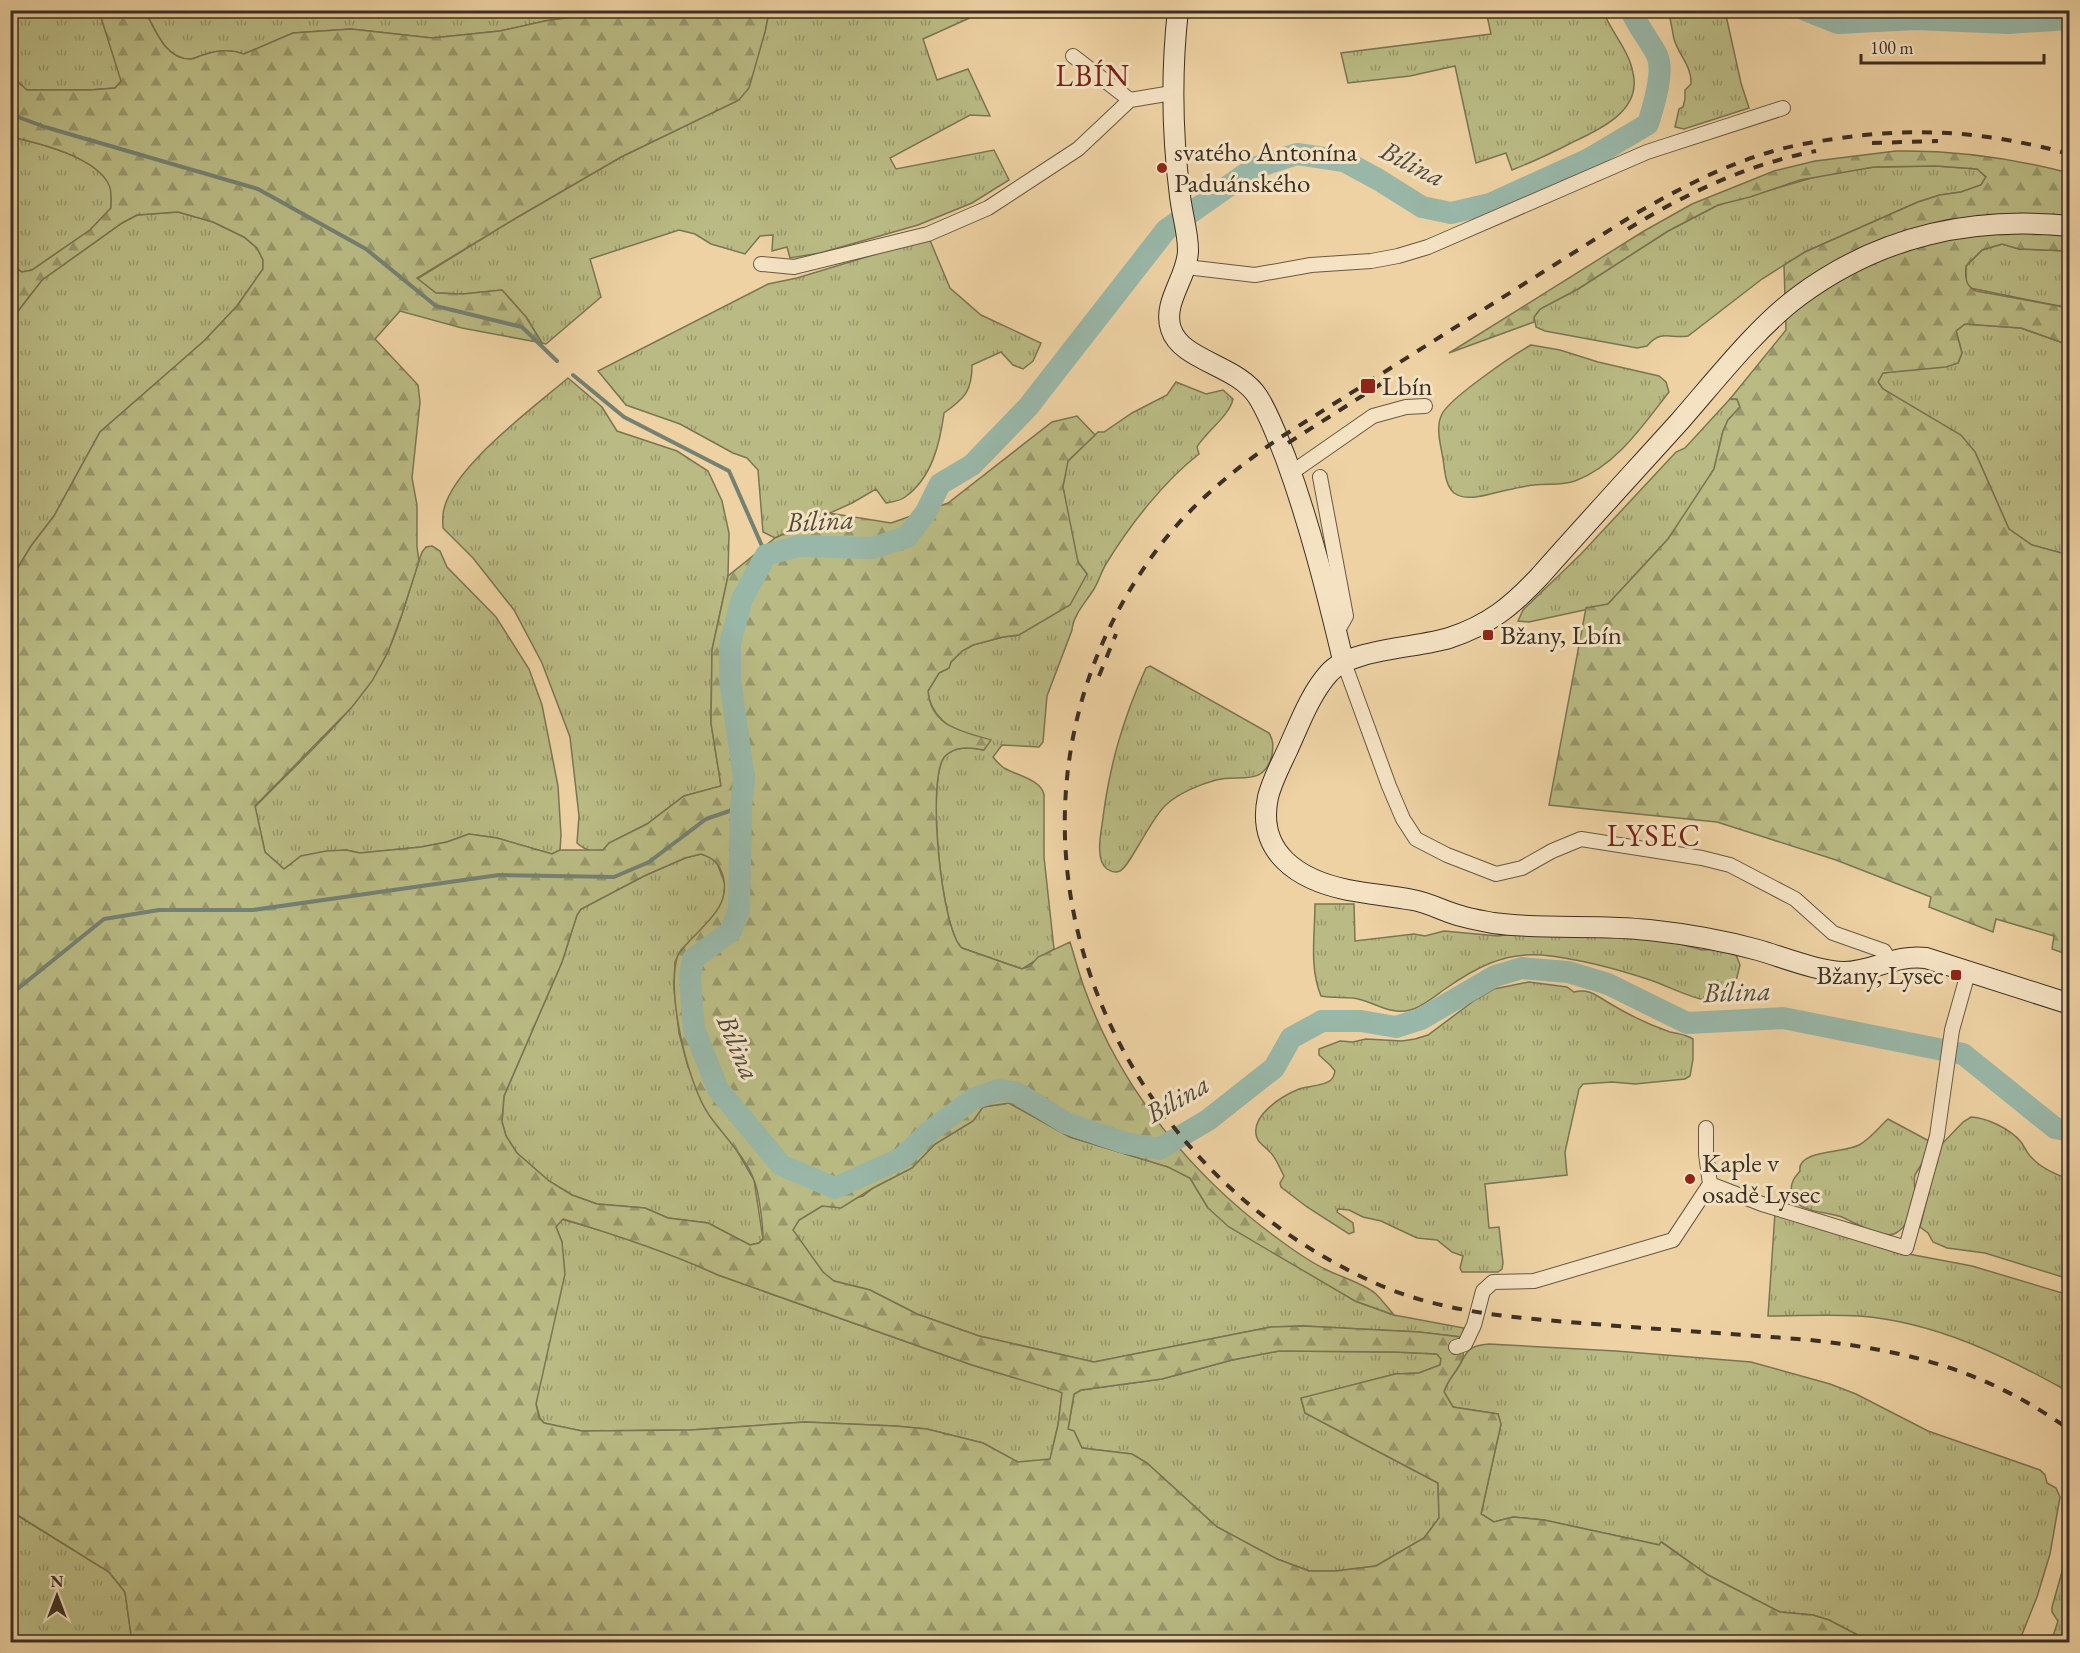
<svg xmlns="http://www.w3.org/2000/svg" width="2080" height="1653" font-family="'EB Garamond',serif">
<defs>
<pattern id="grass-tufts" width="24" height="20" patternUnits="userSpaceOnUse" patternTransform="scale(1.5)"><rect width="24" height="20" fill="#babb84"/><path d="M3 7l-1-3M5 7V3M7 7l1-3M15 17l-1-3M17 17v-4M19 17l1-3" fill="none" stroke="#98986c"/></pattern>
<pattern id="forest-firs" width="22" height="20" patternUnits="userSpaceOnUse" patternTransform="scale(1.5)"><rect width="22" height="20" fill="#babb84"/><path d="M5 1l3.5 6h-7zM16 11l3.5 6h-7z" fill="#98986c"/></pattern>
</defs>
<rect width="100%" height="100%" fill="#eed2a3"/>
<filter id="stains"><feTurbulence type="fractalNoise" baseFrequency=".00333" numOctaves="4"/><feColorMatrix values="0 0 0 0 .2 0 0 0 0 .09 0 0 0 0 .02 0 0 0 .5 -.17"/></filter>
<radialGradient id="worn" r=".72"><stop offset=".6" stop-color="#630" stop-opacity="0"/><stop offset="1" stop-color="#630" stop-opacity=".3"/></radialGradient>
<path fill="url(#grass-tufts)" stroke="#7b7554" stroke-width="1.5" d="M99 10 122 81 115 88 90 90H27L11 76V11Z
M145 11H612L545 21 500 31 432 38 351 29 293 33 244 54C231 50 217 50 203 55 199 56 194 59 190 59 165 59 155 29 145 11Z
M769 11H985L923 39 937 80 968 69 990 116 970 115 890 158 896 169 994 150 1009 180 972 203 918 225 820 253 790 258 787 247 772 251 773 235 760 236 745 254 711 244 695 234 679 230 590 259 601 297 546 344 542 343 526 317 502 290 463 294 436 293 417 279 516 218 621 157 739 100 765 32Z
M1486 11H1603C1611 32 1629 50 1633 73 1642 111 1599 130 1571 143 1552 153 1532 162 1512 170L1506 153 1476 163 1455 66 1410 76 1348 83 1341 53 1491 34Z
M1668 11H1725L1741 83 1749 108 1684 129 1675 127 1679 109 1683 107 1685 99V90L1691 84C1692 66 1679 56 1674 39 1672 30 1671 20 1668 11Z
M10 137C36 142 105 159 111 189 112 195 111 202 111 208L90 230 32 270 22 272 17 269 11 256Z
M1936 166 1978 169 1986 177 1981 185 1961 192 1940 195 1918 202 1805 252 1762 279 1688 336C1670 339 1661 329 1647 346L1637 348 1545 331 1536 327 1534 317 1540 309 1578 289 1668 231 1718 205 1822 175 1874 167Z
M178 212 213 222 244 237 257 248 263 260V269L237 306 204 341 100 432 54 516 31 546 11 579V320L42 280 122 223 137 215Z
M929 238 950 288 981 315 1041 343 1033 361 1023 369 1013 365 1001 352 972 365C972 391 965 398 944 413 940 443 932 478 905 497 900 501 892 502 886 503L876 489 852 503 775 538 763 532 758 470 747 458 733 453 680 424 626 405 598 371 768 284 797 278Z
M2002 244 2019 249 2069 251V308L1970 288 1966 281V266L1982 250Z
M1965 324 2021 328 2069 345V555L2032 545 2009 529 1975 452 1883 389 1878 382 1883 373 1958 363 1962 353 1956 331Z
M1531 345 1560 350 1598 362 1659 376 1666 382 1669 392C1643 425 1616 466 1575 481 1562 486 1547 483 1534 485 1525 486 1516 488 1507 490 1492 493 1468 503 1454 493 1445 485 1445 471 1443 459 1441 446 1435 427 1442 414 1450 398 1513 355 1531 345Z
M568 378 602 407 617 431 677 451 708 471 722 501 729 533 728 576 712 650 711 723 721 786 684 796 647 824 609 843 603 850C592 852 586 851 577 843L579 816 570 737 542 663 514 610 473 558 443 528C443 522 442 515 444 509 454 466 534 407 568 378Z
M1176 382 1206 394 1223 390 1233 399C1230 415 1205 433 1197 447L1199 454C1164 481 1129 526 1106 564 1101 572 1099 581 1094 589 1086 602 1073 615 1072 630L1047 696 1043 742 1039 747 1002 745 993 757C996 761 1000 765 1004 768 1016 775 1040 779 1044 794V857L1054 949 1022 969 962 948C941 931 926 776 945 756 957 745 970 748 984 750 962 734 930 721 928 691L939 673 949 668 951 662 962 651 973 645 1003 637 1019 635 1087 574 1078 562 1072 539 1063 487 1064 472 1068 461 1098 432H1104L1132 413 1167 395Z
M1730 399H1737L1740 407 1728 420 1723 431 1714 469 1688 511 1668 539 1607 605 1529 622 1518 621 1523 610 1581 554 1676 452 1685 448Z
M432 546 440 551 447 567 496 617 529 669 542 705 558 786 561 835 560 850 552 854 497 838 469 834 447 842 421 847 360 853 346 850 301 856 284 869 265 852 255 807C299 761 362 708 388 651 403 619 410 585 422 552L426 547Z
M1150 666 1269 733C1274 741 1273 746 1272 755 1264 787 1241 774 1216 780 1201 784 1179 793 1167 804 1151 817 1131 865 1120 871 1115 873 1110 871 1107 869 1096 861 1100 837 1102 825 1109 767 1122 721 1146 668Z
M701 854 712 858 717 863 725 884 723 900 716 914 681 950 675 962 674 989 679 1033 688 1067 754 1180 763 1239 759 1243 750 1245 708 1223 668 1218 645 1208 597 1204 572 1195 549 1181 517 1153 506 1136 502 1122 504 1096 562 962 577 915 581 909 644 876 685 858Z
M1315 904H1354L1355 941 1414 934 1425 936 1444 931 1498 936 1517 933 1662 939 1702 950 1719 949 1735 952 1740 965 1732 997C1725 1000 1717 1003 1709 1001 1694 999 1669 987 1653 981 1618 969 1579 959 1542 955 1504 952 1475 968 1445 989 1435 996 1422 1007 1410 1010 1389 1016 1372 1000 1353 998 1342 997 1331 998 1321 996 1309 967 1315 934 1315 904Z
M1529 982 1567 987 1574 992C1589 988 1597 996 1609 1003 1627 1014 1650 1025 1670 1032 1678 1034 1685 1034 1693 1039V1059L1690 1076 1685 1079 1635 1084 1612 1082 1583 1084 1579 1089 1565 1152 1567 1175 1485 1184 1489 1228 1499 1227 1503 1263 1502 1269 1498 1272H1462L1460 1268 1463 1256 1452 1252 1437 1240 1417 1238 1381 1221 1363 1217 1349 1210 1338 1209 1337 1212 1353 1223 1354 1232 1349 1234 1307 1207 1281 1187 1280 1183 1284 1176C1280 1169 1276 1157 1270 1152 1266 1147 1260 1145 1257 1138 1249 1116 1282 1096 1299 1089 1308 1086 1324 1086 1331 1080 1334 1077 1334 1075 1335 1071L1330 1065 1319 1055V1049L1340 1041 1353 1042 1366 1039 1402 1041 1415 1039 1428 1035 1475 1000 1494 989Z
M1009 1103 1070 1137 1169 1167 1190 1178 1208 1208 1355 1301 1394 1315 1464 1328 1461 1337 1419 1332 1303 1326 1271 1327 1094 1362 979 1336 917 1314 870 1290 834 1281 823 1273 792 1230 799 1220 822 1206 863 1196 873 1188 912 1168 935 1144 973 1121 983 1107Z
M1971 1117C1988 1118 2010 1129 2021 1142 2025 1147 2027 1154 2032 1158 2041 1168 2057 1175 2069 1179V1279L1985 1253 1947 1248 1933 1242 1928 1233 1920 1227 1940 1146 1963 1122Z
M1888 1119 1929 1141C1927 1148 1925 1156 1922 1163 1920 1167 1917 1171 1915 1175 1913 1182 1916 1190 1915 1198 1913 1210 1907 1227 1896 1233 1884 1240 1855 1223 1844 1218 1830 1211 1792 1214 1791 1191 1791 1182 1794 1178 1800 1171 1796 1150 1845 1153 1859 1145 1870 1139 1879 1127 1888 1119Z
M1775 1213 1898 1252 1972 1266 2069 1295V1392C2005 1356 1935 1322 1860 1316 1830 1314 1798 1316 1768 1316Z
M561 1219 624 1237 685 1260 718 1275 972 1365 1058 1390 1062 1393 1058 1425 1050 1460 1018 1462 983 1443 927 1429 895 1426 805 1422 691 1430 582 1431 544 1423 540 1418 536 1404 562 1242 556 1227Z
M1489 1344 1616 1351 1751 1362 1830 1384 1856 1394 1928 1431 2040 1470 2045 1475 2047 1483 2056 1488 2060 1497 2050 1554 2037 1597 2019 1642H1871L1829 1620 1813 1615 1780 1612 1708 1575 1662 1542 1660 1545 1544 1520 1513 1517 1494 1522 1481 1514 1501 1424 1498 1414 1453 1407 1444 1392C1447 1383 1450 1378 1456 1371 1468 1354 1463 1346 1489 1344Z
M1279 1351 1395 1352 1437 1354 1441 1359 1440 1365 1419 1373 1395 1374 1301 1399 1305 1413 1438 1483 1439 1518 1424 1538 1376 1566 1336 1571H1310L1277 1559 1217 1527 1147 1463 1132 1454 1082 1448 1074 1431 1068 1429 1074 1394 1081 1390 1162 1379 1232 1360Z
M10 1511 109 1572 125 1592 132 1642H11Z
M2069 1547V1642H2057L2052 1639 2058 1621 2052 1612V1607Z"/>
<path fill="url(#forest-firs)" stroke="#7b7554" stroke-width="1.5" fill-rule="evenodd" d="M99 11H145C155 29 165 59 190 59 194 59 199 56 203 55 217 50 231 49 244 54L293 33 351 29 432 38 500 31 545 21 612 11H769L765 32 749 88 739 100 621 157 516 218 417 278 436 293 463 294 502 290 526 317 542 343 462 328 400 311 375 339 418 385 420 402 412 478 417 505V547L419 561 402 614 388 652 372 681 352 707 255 806 265 852 284 869 301 856 326 851 346 850 360 853 421 847 447 842 469 834 497 838 552 854 560 850H603L609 843 647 824 684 796 721 786 711 723 712 650 728 576 775 538 829 513 891 523 948 503 1052 422 1077 416 1095 435 1068 461 1063 487 1078 562 1087 574 1070 605 1019 635 1003 637 973 645 962 651 951 662 949 668 939 673 928 691C931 727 962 731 991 740L984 750C970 748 957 745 945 756 926 776 941 931 962 948L1022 969 1030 966 1038 957 1070 942C1075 958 1079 974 1085 990 1121 1089 1192 1176 1277 1238 1293 1250 1310 1262 1327 1270 1341 1277 1365 1284 1376 1294 1382 1300 1388 1308 1394 1315L1355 1301 1229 1227 1208 1208 1190 1178 1168 1167 1070 1137 1009 1103 983 1107 973 1121 935 1144 912 1168 873 1188 841 1208 822 1206 799 1220 793 1230 823 1272 834 1281 870 1290 917 1314 979 1336 1094 1362 1271 1327 1303 1326 1419 1332 1461 1337C1462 1344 1464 1351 1463 1357 1459 1371 1448 1377 1444 1392L1453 1407 1498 1414 1501 1424 1481 1514 1494 1522 1513 1517 1544 1520 1659 1545 1661 1542 1708 1575 1780 1612 1813 1615 1829 1620 1871 1642H132L125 1592 109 1572 11 1511V579L31 546 54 516 100 432 204 341 237 306 263 269V260L257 248 244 237 213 222 178 212 137 215 122 223 42 280 11 320 10 256 17 269 22 272 32 270 90 230 111 208C111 201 112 191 109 185 96 157 39 143 11 137V76L27 90H90L115 88 121 81ZM701 854C713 858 719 863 723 876 733 911 694 930 678 955 665 990 688 1085 709 1115 723 1135 745 1156 754 1180 759 1192 763 1225 763 1239L759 1243 750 1245 708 1223 668 1218 645 1208 597 1204 572 1195 549 1181 517 1153 506 1136 502 1122 504 1096 562 962 577 915 581 909 644 876 685 858ZM563 1219C616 1235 668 1252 718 1275L972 1365 1058 1391 1062 1393 1058 1425 1050 1459 1018 1462 983 1443 927 1429 895 1426 805 1422 691 1430 582 1431 544 1423 539 1418 536 1404 565 1274 562 1242 556 1227ZM1279 1351 1395 1352 1437 1354 1441 1359 1440 1365 1419 1373 1395 1374 1301 1398 1305 1413 1438 1483 1439 1518 1424 1538 1376 1566 1336 1571H1309L1277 1559 1217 1527 1147 1463 1132 1454 1082 1448 1074 1431 1068 1429 1074 1394 1081 1390 1162 1379 1232 1360Z
M1896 151C1956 150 2012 158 2069 173V251L2019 249 2002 244 1982 250 1966 266C1965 277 1965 286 1976 291L2069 308V345L2021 328 1965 324 1956 331 1962 353 1958 363 1946 367 1883 373 1878 382 1883 389 1961 435 1975 452 2009 529 2032 545 2069 555V955L2052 949 2054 936 1996 919 1993 932 1929 907 1931 897 1836 860 1717 822 1549 805 1586 608 1608 604 1668 539 1714 469 1723 431 1728 420 1740 407 1737 399H1730L1786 330 1784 265 1805 252 1918 202 1940 195 1961 192 1981 185 1986 177 1977 169 1936 166 1874 167 1800 180 1750 197 1718 205 1668 231 1578 289 1540 309 1534 317V322L1449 353 1644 231 1692 204 1774 171 1815 161Z"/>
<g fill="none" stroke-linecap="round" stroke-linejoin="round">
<path stroke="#748173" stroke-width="4" d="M10 114 45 127 258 189 366 249 436 306 522 327 557 361
M573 375 624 417 729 471 766 555
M10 995 104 919 159 910H253L499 875 614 877 649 862 706 819 741 807"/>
<path stroke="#99b7a8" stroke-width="22" d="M1631 10C1638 28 1649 39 1657 55 1665 72 1653 107 1648 124L1589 159 1490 204 1451 213 1422 207 1379 180 1344 161 1297 154 1254 168 1166 230 1028 407 972 465 940 484 926 512 907 537 873 548 799 546 766 555 742 599 730 644V680L744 779 741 807 739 909 731 931 693 959 690 978 694 1029 718 1089 781 1165 835 1188 902 1158 929 1132 973 1099 999 1090 1017 1093 1066 1123 1125 1143 1159 1149 1208 1120 1274 1068 1291 1038 1322 1021H1361L1396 1027 1421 1019 1495 976 1522 968 1568 972 1608 984 1687 1023 1783 1018 1963 1054 2055 1128 2070 1131
M1805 10 1838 23 1916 19 2008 23 2070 19"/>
<defs>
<path id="street" d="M1073 56 1130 100
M761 264 794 267 928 234 988 208 1078 149 1130 100 1172 93
M1186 267 1255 275 1311 265 1371 261 1398 256 1428 247 1647 152 1783 108
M1291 473 1373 416 1406 407 1425 406
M1320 477 1346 616 1337 632
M1343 660 1389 786 1403 819 1416 839 1447 855 1496 874 1522 868 1552 851 1581 839 1702 858 1730 865 1795 899 1833 933 1884 951 1890 961
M1706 1128V1154L1710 1184
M1456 1347 1465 1344 1474 1325 1483 1291 1493 1282 1534 1281 1673 1240 1710 1184 1762 1204 1906 1248 1937 1136 1952 1030 1968 973"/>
<path id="secondary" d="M1178 10C1171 73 1172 134 1180 196 1182 214 1188 232 1188 250 1188 277 1162 302 1171 329 1181 361 1238 365 1258 397 1270 416 1278 439 1286 459 1310 525 1327 593 1343 660
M2070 226C1970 216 1880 236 1799 296 1756 328 1716 380 1680 421 1633 473 1586 524 1540 576 1512 606 1489 625 1449 638 1417 648 1349 649 1329 673 1310 694 1299 725 1287 751 1280 766 1272 781 1268 797 1256 853 1299 880 1348 890 1369 894 1392 896 1413 900 1430 903 1445 912 1461 916 1471 919 1483 921 1493 923 1545 930 1597 924 1649 930 1686 934 1722 940 1758 950 1782 957 1820 972 1844 972 1873 972 1895 954 1926 958L2070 1004"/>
</defs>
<use href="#street" stroke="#685844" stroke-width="16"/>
<use href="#secondary" stroke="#3c2f24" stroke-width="22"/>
<use href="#street" stroke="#f4e2c3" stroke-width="14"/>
<use href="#secondary" stroke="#f4e2c3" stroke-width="20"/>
<path stroke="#3c2f24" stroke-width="4" stroke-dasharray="10 10" stroke-linecap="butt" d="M1872 143 1938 141
M2070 154C1987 132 1919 126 1834 139 1812 142 1789 146 1767 153 1720 167 1677 190 1635 214L1278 439C1235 469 1194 502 1162 543 962 803 1089 1155 1375 1283 1444 1314 1520 1318 1594 1324 1666 1330 1738 1334 1810 1340 1911 1351 1985 1370 2070 1430
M1628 229C1686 193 1749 164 1816 151
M1288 443 1392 377
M1099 676 1116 634"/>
</g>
<g fill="#8f2418" stroke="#f4e2c3" stroke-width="2">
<circle cx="1162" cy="168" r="6"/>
<rect x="1360" y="378" width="16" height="16" rx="3"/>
<rect x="1482" y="629" width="12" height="12" rx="3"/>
<rect x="1950" y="969" width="12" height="12" rx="3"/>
<circle cx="1690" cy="1179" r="6"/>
</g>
<g text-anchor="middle" stroke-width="6" stroke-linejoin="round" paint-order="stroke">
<g font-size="27" fill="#3c2f24" stroke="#f4e2c3" text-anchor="start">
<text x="1174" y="161">svatého Antonína<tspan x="1174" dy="31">Paduánského</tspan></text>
<text x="1382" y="395">Lbín</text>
<text x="1500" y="644">Bžany, Lbín</text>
<text x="1944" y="984" text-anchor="end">Bžany, Lysec</text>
<text x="1702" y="1172">Kaple v<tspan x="1702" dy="31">osadě Lysec</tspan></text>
</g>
<g font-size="28" font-style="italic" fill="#4f4a3e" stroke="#f4e2c3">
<text transform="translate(1413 163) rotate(27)" y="10">Bílina</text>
<text transform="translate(820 520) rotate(-3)" y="10">Bílina</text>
<text transform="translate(1737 991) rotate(-2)" y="10">Bílina</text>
<text transform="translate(739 1047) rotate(67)" y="10">Bílina</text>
<text transform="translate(1177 1098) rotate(-30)" y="10">Bílina</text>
</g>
<g font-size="30" letter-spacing="1.5" fill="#7a1f14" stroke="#f4e2c3">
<text x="1093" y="86">LBÍN</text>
<text x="1654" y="846">LYSEC</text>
</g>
</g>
<rect width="2080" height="1653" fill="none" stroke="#eed2a3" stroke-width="36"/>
<rect x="12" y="12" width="2056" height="1629" fill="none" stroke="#3c2f24" stroke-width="3"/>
<rect x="18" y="18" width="2044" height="1617" fill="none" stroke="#3c2f24" stroke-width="1.5"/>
<g transform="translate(57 1596)" stroke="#f4e2c3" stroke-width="4.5" paint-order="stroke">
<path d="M0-4.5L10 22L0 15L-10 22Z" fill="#3c2f24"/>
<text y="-9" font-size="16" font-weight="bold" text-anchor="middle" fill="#3c2f24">N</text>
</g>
<path d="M1861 54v9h183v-9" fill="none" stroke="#3c2f24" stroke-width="3"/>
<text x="1870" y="54" font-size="18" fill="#3c2f24" stroke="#f4e2c3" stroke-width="4.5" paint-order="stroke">100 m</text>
<rect width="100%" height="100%" filter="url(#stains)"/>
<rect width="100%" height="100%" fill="url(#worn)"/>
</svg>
